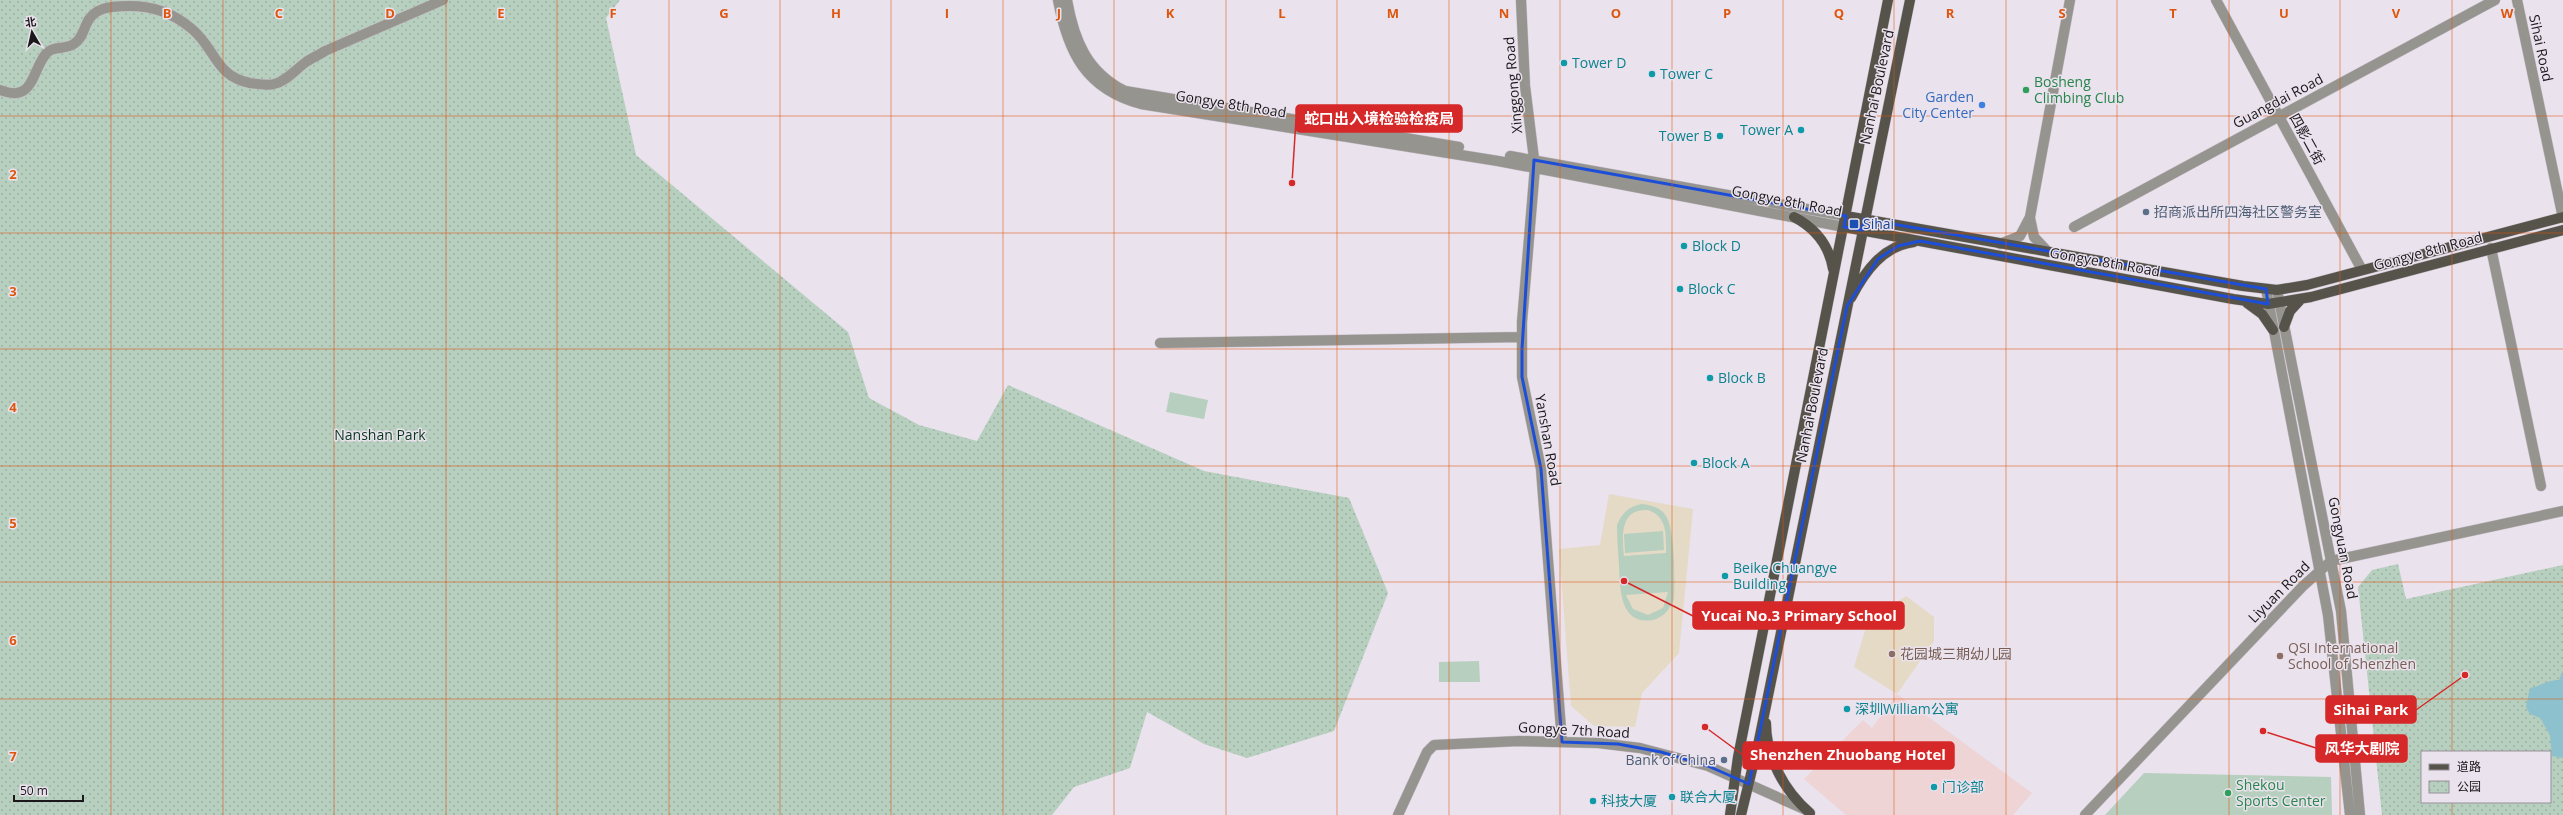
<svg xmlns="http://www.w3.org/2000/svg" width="2563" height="815" font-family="'Open Sans','Noto Sans SC',sans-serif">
<defs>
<pattern id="park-dots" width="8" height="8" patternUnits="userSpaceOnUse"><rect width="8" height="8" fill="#b7cfbe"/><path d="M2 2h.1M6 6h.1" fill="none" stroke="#9db1a3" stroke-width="1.8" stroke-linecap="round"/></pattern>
</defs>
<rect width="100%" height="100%" fill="#eae2ed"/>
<path fill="#e5dac6" d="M1609 494 1693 509 1679 653 1642 693 1635 727 1594 726 1571 706 1559 549 1600 545Z
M1906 596 1934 617V641L1897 694 1854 667 1868 621Z"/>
<path fill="#efd4d6" d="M1897 694 2032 793 2013 815H1846L1804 779 1863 720 1872 728Z"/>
<path fill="#b7cfbe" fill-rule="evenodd" d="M1170 392 1208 400 1204 419 1166 412Z
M1642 504C1652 505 1661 508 1666 516 1675 530 1675 582 1674 599 1670 609 1664 617 1653 620 1619 626 1620 587 1619 565 1618 552 1617 538 1617 525 1622 513 1629 506 1642 504ZM1648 510C1668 517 1666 536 1666 553L1624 556C1622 536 1620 508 1648 510ZM1668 592 1663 608 1648 615 1633 609 1626 595Z
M1663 531 1664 550 1625 553 1624 534Z
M1479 661 1480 682H1439V662Z
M2144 773 2331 777 2332 815H2105Z"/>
<path fill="url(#park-dots)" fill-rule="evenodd" d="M0 0H620L606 18 636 155 848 332 869 398 919 425 977 441 1008 385 1204 471 1349 498 1388 593 1334 731 1247 758 1204 744 1147 712 1130 768 1074 787 1052 815H0Z
M2398 564 2406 599 2563 565V815H2382L2358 587 2372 570ZM2422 752H2550V802H2422Z"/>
<path fill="#8dc1cd" d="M2563 671V758L2552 756 2550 735 2540 718 2530 714 2526 707 2530 688C2541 686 2548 680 2559 680Z"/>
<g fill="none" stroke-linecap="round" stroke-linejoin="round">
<defs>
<path id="minor" d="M1058 0C1068 53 1086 89 1141 104L1498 161 1844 227
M1067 0C1074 40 1087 72 1125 91L1459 147
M1521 0 1525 86 1535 167 1522 322V377L1541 469 1562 742
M2216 0 2362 270
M2517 0 2563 218
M0 90C33 103 31 74 45 55 53 44 66 51 75 43 81 39 83 32 86 25 93 7 111 6 129 6 154 6 173 13 192 29 216 49 215 76 250 83 258 84 267 86 274 84 287 81 296 69 306 62 312 58 319 55 325 51L443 0
M1510 156 1846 216
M2030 218 2034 237 2048 252
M2074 227 2495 0
M2000 244 2020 236 2030 217 2070 0
M2491 248 2541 486
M2266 289 2328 615 2350 815
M2277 290 2341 611 2360 815
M1160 343 1522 337
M1398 815 1427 752 1434 745 1519 741 1598 743 1640 748 1708 766 1806 810
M2085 815 2303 586 2331 561 2563 511"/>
<path id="major" d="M1846 216 2243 286 2277 290 2307 285 2563 217
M1794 217C1815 228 1829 245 1833 269
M1844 227 2233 299 2268 304 2311 297 2563 230
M1851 298C1865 271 1883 246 1914 242
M2247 303 2262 314 2273 330
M2284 327 2290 311 2301 299
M1766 723C1766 757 1784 791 1810 813
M1730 815 1738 757 1888 0
M1741 815 1758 745 1910 0"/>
</defs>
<use href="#minor" stroke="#c5bec7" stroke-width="11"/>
<use href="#major" stroke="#c5bec7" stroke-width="11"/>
<use href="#minor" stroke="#96948f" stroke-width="10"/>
<use href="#major" stroke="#56534a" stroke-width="10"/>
</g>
<path fill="none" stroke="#1d4ed8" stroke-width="3" stroke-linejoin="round" d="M1534 160 1846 216 1844 227 1862 230 1864 219 2266 289 2268 304 1920 241 1898 246 1878 259 1847 306 1749 784 1708 766 1661 752 1618 744 1562 742 1541 469 1522 377V349Z"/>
<path fill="none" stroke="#de560d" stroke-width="1" stroke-opacity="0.55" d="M111 0V815M223 0V815M334 0V815M446 0V815M557 0V815M669 0V815M780 0V815M891 0V815M1003 0V815M1114 0V815M1226 0V815M1337 0V815M1449 0V815M1560 0V815M1672 0V815M1783 0V815M1894 0V815M2006 0V815M2117 0V815M2229 0V815M2340 0V815M2452 0V752M0 116H2563M0 233H2563M0 349H2563M0 466H2563M0 582H2563M0 699H2563M2452 802V815"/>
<g fill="#0f9aa8" stroke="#eae2ed" stroke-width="1.5">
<circle cx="1564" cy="63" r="4"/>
<circle cx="1652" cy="74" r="4"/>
<circle cx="1801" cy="130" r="4"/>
<circle cx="1720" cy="136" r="4"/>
<circle cx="1684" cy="246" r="4"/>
<circle cx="1680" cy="289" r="4"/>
<circle cx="1710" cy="378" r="4"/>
<circle cx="1694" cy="463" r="4"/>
<circle cx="1725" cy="576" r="4"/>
<circle cx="1847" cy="709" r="4"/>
<circle cx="1934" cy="787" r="4"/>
<circle cx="1672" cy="797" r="4"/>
<circle cx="1593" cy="801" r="4"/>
</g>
<g fill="#2e9e5b" stroke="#eae2ed" stroke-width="1.5">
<circle cx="2026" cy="90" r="4"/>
<circle cx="2228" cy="793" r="4"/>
</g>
<circle fill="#3f7fe0" stroke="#eae2ed" stroke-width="1.5" cx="1982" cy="105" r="4"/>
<g fill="#5c6f8a" stroke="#eae2ed" stroke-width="1.5">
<circle cx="2146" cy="212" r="4"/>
<circle cx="1724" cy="760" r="4"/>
</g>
<rect fill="#1a4fb4" stroke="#eae2ed" stroke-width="1.5" x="1849" y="219" width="10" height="10" rx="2"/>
<g fill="#8d6e63" stroke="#eae2ed" stroke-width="1.5">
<circle cx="1892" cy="654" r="4"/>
<circle cx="2280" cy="656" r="4"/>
</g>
<g text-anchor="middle" stroke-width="3" stroke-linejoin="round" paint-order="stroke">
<g font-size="14" fill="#1b181c" stroke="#eae2ed">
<text transform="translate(2541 48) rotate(78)" y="5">Sihai Road</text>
<text transform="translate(1513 85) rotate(-95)" y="5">Xinggong Road</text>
<text transform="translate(1877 87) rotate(-78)" y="5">Nanhai Boulevard</text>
<text transform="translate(2278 101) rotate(-28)" y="5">Guangdai Road</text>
<text transform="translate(1231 104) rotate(9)" y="5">Gongye 8th Road</text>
<text transform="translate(2307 139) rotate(61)" y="5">四影二街</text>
<text transform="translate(1787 201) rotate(11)" y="5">Gongye 8th Road</text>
<text transform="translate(2428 251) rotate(-15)" y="5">Gongye 8th Road</text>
<text transform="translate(2105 262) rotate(10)" y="5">Gongye 8th Road</text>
<text transform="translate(1812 405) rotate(-79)" y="5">Nanhai Boulevard</text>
<text transform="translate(1548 440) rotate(80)" y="5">Yanshan Road</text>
<text transform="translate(2343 548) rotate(79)" y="5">Gongyuan Road</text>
<text transform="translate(2279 592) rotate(-45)" y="5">Liyuan Road</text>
<text transform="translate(1574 730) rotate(3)" y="5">Gongye 7th Road</text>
</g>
<g font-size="14" fill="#0d838f" stroke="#eae2ed" text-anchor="start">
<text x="1572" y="68">Tower D</text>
<text x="1660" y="79">Tower C</text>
<text x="1793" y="135" text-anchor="end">Tower A</text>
<text x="1712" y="141" text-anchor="end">Tower B</text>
<text x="1692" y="251">Block D</text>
<text x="1688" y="294">Block C</text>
<text x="1718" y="383">Block B</text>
<text x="1702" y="468">Block A</text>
<text x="1733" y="573">Beike Chuangye<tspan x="1733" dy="16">Building</tspan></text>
<text x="1855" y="714">深圳William公寓</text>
<text x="1942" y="792">门诊部</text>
<text x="1680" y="802">联合大厦</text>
<text x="1601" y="806">科技大厦</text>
</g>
<g font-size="14" fill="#27864d" stroke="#eae2ed" text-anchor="start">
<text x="2034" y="87">Bosheng<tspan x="2034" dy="16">Climbing Club</tspan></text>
<text x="2236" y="790">Shekou<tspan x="2236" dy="16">Sports Center</tspan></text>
</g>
<g font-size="14" fill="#366cbe" stroke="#eae2ed" text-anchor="end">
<text x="1974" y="102">Garden<tspan x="1974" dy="16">City Center</tspan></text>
</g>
<g font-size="14" fill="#4e5e75" stroke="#eae2ed" text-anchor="start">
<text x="2154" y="217">招商派出所四海社区警务室</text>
<text x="1716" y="765" text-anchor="end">Bank of China</text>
</g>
<g font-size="14" fill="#164399" stroke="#eae2ed" text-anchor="start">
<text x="1863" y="229">Sihai</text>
</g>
<g font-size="14" fill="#06381e" stroke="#eae2ed">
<text x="380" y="440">Nanshan Park</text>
</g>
<g font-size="14" fill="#785e54" stroke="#eae2ed" text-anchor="start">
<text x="2288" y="653">QSI International<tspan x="2288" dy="16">School of Shenzhen</tspan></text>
<text x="1900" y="659">花园城三期幼儿园</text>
</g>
</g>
<g font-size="13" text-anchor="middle" font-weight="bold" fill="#de560d" stroke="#eae2ed" stroke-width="3" stroke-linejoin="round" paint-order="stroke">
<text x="167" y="18">B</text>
<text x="279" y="18">C</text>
<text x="390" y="18">D</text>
<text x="501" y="18">E</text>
<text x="613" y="18">F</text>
<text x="724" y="18">G</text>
<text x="836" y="18">H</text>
<text x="947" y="18">I</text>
<text x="1059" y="18">J</text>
<text x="1170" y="18">K</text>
<text x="1282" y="18">L</text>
<text x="1393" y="18">M</text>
<text x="1504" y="18">N</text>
<text x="1616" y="18">O</text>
<text x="1727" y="18">P</text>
<text x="1839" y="18">Q</text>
<text x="1950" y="18">R</text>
<text x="2062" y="18">S</text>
<text x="2173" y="18">T</text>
<text x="2284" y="18">U</text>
<text x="2396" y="18">V</text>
<text x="2507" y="18">W</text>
<text x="13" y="179">2</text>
<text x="13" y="296">3</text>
<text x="13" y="412">4</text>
<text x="13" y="528">5</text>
<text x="13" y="645">6</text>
<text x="13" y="761">7</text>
</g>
<path fill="none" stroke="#d62828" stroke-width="1.5" d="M1292 183L1296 119M1624 581L1693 616M2465 675L2416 710M2263 731L2316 748M1705 727L1743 755"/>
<g fill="#d62828" stroke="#eae2ed" stroke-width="1.5">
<circle cx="1292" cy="183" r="4"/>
<circle cx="1624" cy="581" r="4"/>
<circle cx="2465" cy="675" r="4"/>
<circle cx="2263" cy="731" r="4"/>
<circle cx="1705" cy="727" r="4"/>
</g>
<g fill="#d62828" stroke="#d62828" stroke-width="1.5">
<rect x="1296" y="105" width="166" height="27" rx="4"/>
<rect x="1693" y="602" width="211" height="27" rx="4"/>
<rect x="2326" y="696" width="90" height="27" rx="4"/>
<rect x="2316" y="735" width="91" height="27" rx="4"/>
<rect x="1743" y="742" width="211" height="27" rx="4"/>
</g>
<g font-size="15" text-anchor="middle" font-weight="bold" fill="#fff">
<text x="1379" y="124">蛇口出入境检验检疫局</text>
<text x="1799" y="621">Yucai No.3 Primary School</text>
<text x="2371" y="715">Sihai Park</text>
<text x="2362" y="754">风华大剧院</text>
<text x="1848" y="760">Shenzhen Zhuobang Hotel</text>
</g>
<rect x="2421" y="751" width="130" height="52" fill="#eae2ed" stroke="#979199"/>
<rect x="2429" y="764" width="20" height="6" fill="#56534a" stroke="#979199"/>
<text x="2457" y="771" font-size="12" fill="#1b181c">道路</text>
<rect x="2429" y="781" width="20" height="12" fill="url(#park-dots)" stroke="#979199"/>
<text x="2457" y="791" font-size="12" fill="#1b181c">公园</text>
<g transform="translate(32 32) rotate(351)" stroke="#eae2ed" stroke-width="3" paint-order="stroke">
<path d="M0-3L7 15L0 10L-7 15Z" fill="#1b181c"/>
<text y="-6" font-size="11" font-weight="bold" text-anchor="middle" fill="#1b181c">北</text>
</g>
<path d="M14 795v6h69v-6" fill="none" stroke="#1b181c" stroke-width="2"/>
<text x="20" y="795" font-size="12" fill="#1b181c" stroke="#eae2ed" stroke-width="3" paint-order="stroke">50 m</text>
</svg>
